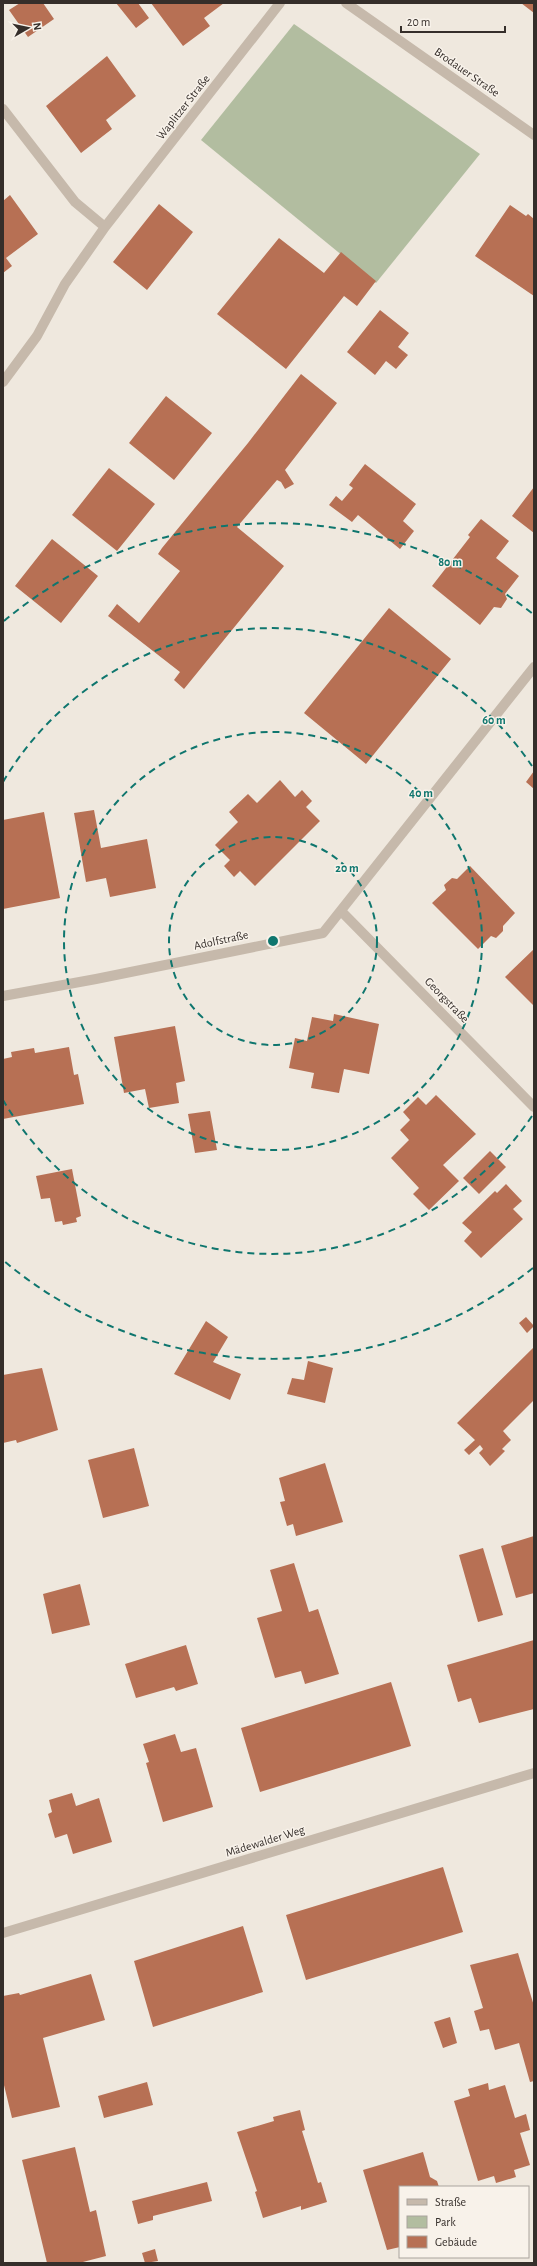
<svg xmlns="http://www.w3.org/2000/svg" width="537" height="2266" font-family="'Alegreya Sans',sans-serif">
<rect width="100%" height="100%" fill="#efe8de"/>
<path fill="#b2bda0" d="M294 24 480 154 376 283 201 140Z"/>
<path fill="#b77054" d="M20 3H43L54 19 28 37 9 10Z
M116 3H138L149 18 136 28Z
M151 3H224L204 18 210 26 183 46Z
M521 3H534V13Z
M107 56 136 96 106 120 112 129 81 153 46 106Z
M10 195 38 234 6 258 12 266 3 273V201Z
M159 204 193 232 147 290 113 262Z
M510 205 526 216 528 214 534 219V296L475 256Z
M279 238 324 273 341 252 376 281 357 306 344 296 286 369 217 314Z
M380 310 409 333 398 347 408 355 396 369 386 361 375 375 347 352Z
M301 374 337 403 285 470 294 484 285 489 281 482 277 480 237 527 284 566 184 689 174 680 180 672 108 616 117 604 139 623 180 571 158 554 162 548 248 443Z
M166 396 212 433 174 480 129 443Z
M365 464 416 504 403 521 414 531 400 549 358 515 352 522 329 505 336 496 342 501 353 488 349 485Z
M109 468 155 504 117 551 72 515Z
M534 487V533L512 516Z
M481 519 509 541 496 558 519 576 505 594 507 599 501 608 494 607 480 625 432 586 470 537 468 535Z
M52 539 98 576 61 623 15 586Z
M389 608 451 659 366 764 304 713Z
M534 771V789L526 782Z
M280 780 295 797 302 790 312 801 306 807 320 821 255 886 240 871 234 877 224 866 230 860 215 845 238 822 229 812 248 794 257 803Z
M94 810 101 848 147 839 156 888 110 897 106 878 86 882 74 813Z
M44 812 60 898 3 909V820Z
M470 866 515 913 503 926V931L496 938 491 936 478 949 432 903 446 890 444 885 452 878 457 879Z
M534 949V1006L505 977Z
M334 1014 379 1024 369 1074 344 1069 339 1093 311 1088 314 1073 289 1068 295 1038 307 1041 312 1017 333 1021Z
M175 1026 185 1081 176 1083 179 1103 149 1108 145 1089 124 1093 114 1037Z
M69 1047 74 1075 78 1074 84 1104 3 1119V1059L12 1057 11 1052 34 1048 35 1053Z
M436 1095 476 1134 443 1165 459 1181 429 1210 413 1194 419 1188 391 1158 409 1140 400 1130 410 1120 403 1112 418 1097 426 1105Z
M210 1111 217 1150 195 1153 188 1114Z
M490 1151 506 1167 479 1194 463 1178Z
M72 1169 81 1216 76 1218 77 1222 63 1225 62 1221 55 1222 50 1198 41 1199 36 1176Z
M506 1184 522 1201 513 1209 523 1219 481 1258 464 1241 472 1232 462 1223 495 1191 497 1193Z
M526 1317 534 1326 527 1333 519 1323Z
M206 1321 228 1337 213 1362 241 1374 230 1400 174 1374Z
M534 1347V1400L503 1431 511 1440 502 1449 505 1451 490 1466 479 1453 483 1449 480 1445 469 1455 464 1450 475 1440 457 1423Z
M308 1361 333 1368 325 1403 287 1394 292 1378 304 1380Z
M42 1368 58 1430 17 1443 16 1440 3 1443V1375Z
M134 1448 149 1506 103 1518 88 1460Z
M325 1463 343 1522 296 1536 293 1524 287 1526 280 1502 285 1501 279 1478Z
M534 1536V1593L516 1598 501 1546Z
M483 1548 503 1615 478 1622 459 1555Z
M294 1563 309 1612 318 1609 339 1674 305 1684 301 1671 275 1678 257 1618 282 1611 270 1570Z
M80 1584 90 1625 52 1634 43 1594Z
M534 1640V1709L479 1723 471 1698 458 1702 447 1665Z
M186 1645 198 1684 176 1691 174 1687 136 1698 125 1664Z
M391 1682 411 1746 260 1792 241 1728Z
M175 1734 181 1752 196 1748 213 1807 163 1822 146 1763 149 1762 143 1744Z
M72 1793 76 1806 99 1798 112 1842 73 1854 67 1834 55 1838 48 1814 52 1812 49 1800Z
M443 1867 463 1932 306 1980 286 1915Z
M243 1926 263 1992 153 2027 134 1961Z
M518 1953 534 2006V2081L530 2082 519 2043 495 2050 489 2029 480 2031 474 2011 483 2008 470 1965Z
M91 1974 105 2020 43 2038 60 2107 12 2118 3 2081V1996L19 1993 20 1995Z
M450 2017 457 2043 443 2048 434 2022Z
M147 2082 153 2105 104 2118 98 2096Z
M488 2083 489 2090 505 2085 515 2118 526 2114 530 2130 520 2133 530 2165 514 2170 516 2177 496 2183 494 2176 478 2181 454 2101 470 2096 468 2089Z
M300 2110 305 2130 302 2131 318 2183 321 2182 327 2202 301 2210V2206L263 2218 255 2192 257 2191 237 2132 274 2121 273 2117Z
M75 2147 90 2212 96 2210 106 2256 79 2263H47L22 2160Z
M423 2152 430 2177 437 2181 439 2187H400V2247L387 2250 363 2170Z
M207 2182 212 2201 153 2216V2220L138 2224 132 2201Z
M155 2249 158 2261 145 2263 142 2253Z"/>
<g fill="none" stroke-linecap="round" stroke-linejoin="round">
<path stroke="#c6b9ab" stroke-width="10" d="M346 3 534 135
M3 109 75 202 105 227
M3 382 37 336 65 284 105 227 280 3
M341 911 534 1107
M3 996 96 979 323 933 534 667
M3 1933 534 1773"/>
</g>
<g fill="none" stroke="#0f766e" stroke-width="2" stroke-dasharray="7 5">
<circle cx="273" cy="941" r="104"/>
<circle cx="273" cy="941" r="209"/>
<path d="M532 1116A313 313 0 0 1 3 1100M3 782A313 313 0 0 1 532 766"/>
<path d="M533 1268A418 418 0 0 1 4 1261M4 621A418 418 0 0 1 533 614"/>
</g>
<g text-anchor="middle" stroke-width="3" stroke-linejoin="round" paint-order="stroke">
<g font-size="12" fill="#352e2a" stroke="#f8f2ea">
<text transform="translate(467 72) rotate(35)" y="4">Brodauer Straße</text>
<text transform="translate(183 107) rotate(-52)" y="4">Waplitzer Straße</text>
<text transform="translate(221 940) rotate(-12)" y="4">Adolfstraße</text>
<text transform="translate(447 1000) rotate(46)" y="4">Georgstraße</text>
<text transform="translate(265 1841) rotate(-17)" y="4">Mädewalder Weg</text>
</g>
</g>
<circle cx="273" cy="941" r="6" fill="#0f766e" stroke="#f8f2ea" stroke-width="2"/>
<g font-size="12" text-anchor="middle" font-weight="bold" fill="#0f766e" stroke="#f8f2ea" stroke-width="3" stroke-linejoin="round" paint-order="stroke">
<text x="450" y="566">80 m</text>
<text x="494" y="724">60 m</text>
<text x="421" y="797">40 m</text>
<text x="347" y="872">20 m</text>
</g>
<rect width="537" height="2266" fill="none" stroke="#352e2a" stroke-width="8"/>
<rect x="399" y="2186" width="130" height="72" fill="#f8f2ea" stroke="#aaa49d"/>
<rect x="407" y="2199" width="20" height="6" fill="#c6b9ab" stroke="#aaa49d"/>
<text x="435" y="2206" font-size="12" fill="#352e2a">Straße</text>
<rect x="407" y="2216" width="20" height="12" fill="#b2bda0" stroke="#aaa49d"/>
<text x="435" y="2226" font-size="12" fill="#352e2a">Park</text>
<rect x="407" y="2236" width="20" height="12" fill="#b77054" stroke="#aaa49d"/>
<text x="435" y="2246" font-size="12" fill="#352e2a">Gebäude</text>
<g transform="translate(28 28) rotate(81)" stroke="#f8f2ea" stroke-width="3" paint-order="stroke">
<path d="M0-3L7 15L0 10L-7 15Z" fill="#352e2a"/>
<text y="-6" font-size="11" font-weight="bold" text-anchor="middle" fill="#352e2a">N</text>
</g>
<path d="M401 26v6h104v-6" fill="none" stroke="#352e2a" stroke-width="2"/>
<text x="407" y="26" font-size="12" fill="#352e2a" stroke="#f8f2ea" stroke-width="3" paint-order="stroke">20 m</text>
</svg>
